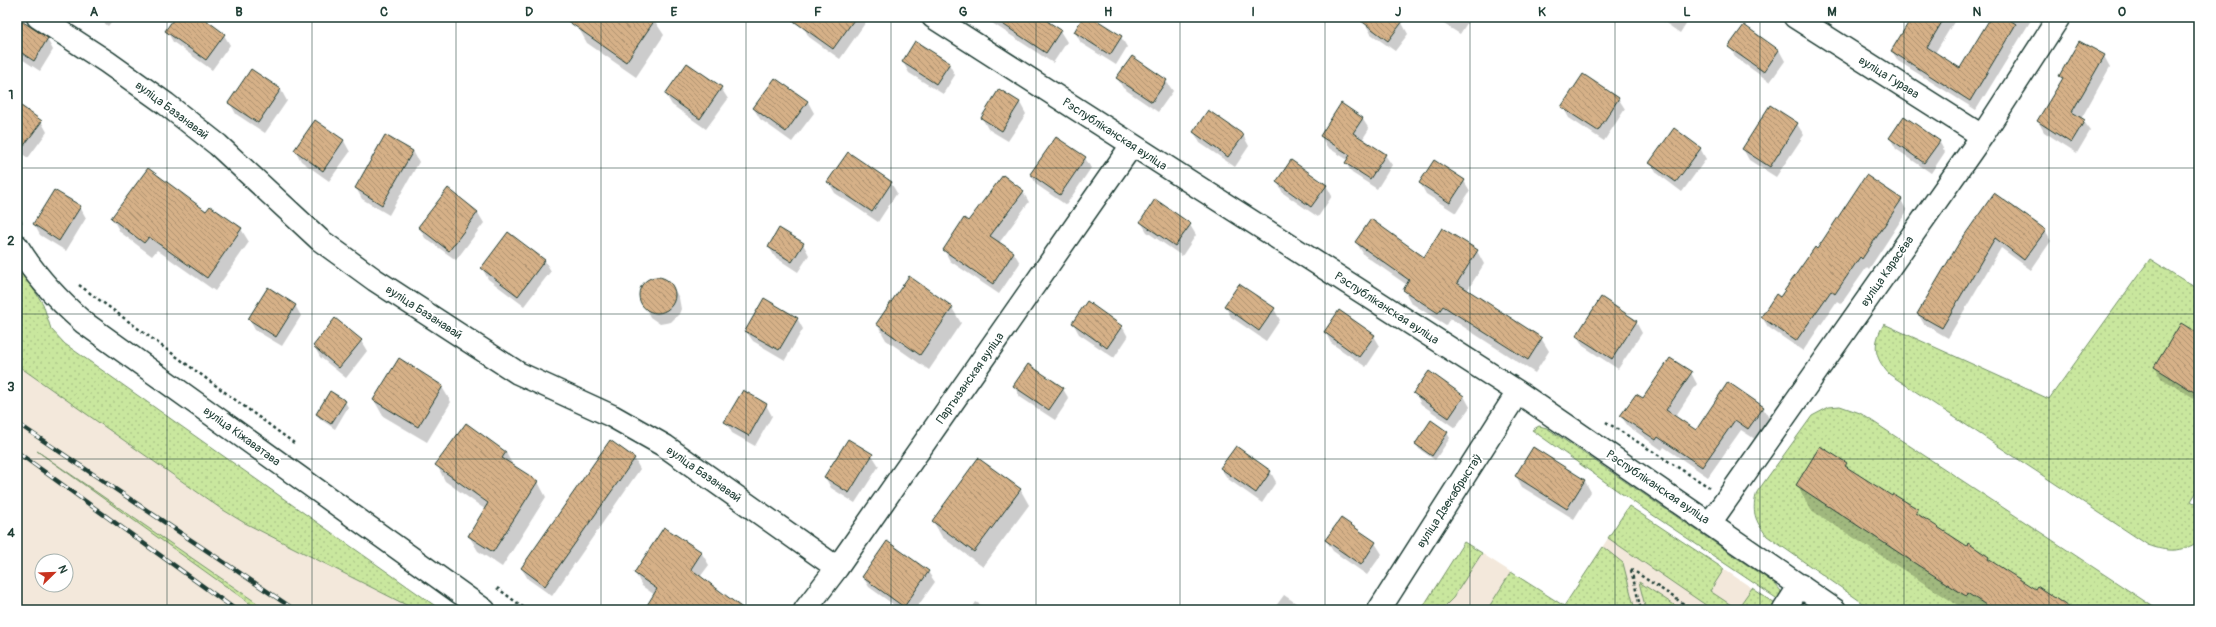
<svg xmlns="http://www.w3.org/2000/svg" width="2216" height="627" font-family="Pangolin,sans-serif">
<defs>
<pattern id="grass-dots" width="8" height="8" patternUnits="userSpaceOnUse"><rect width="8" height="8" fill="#c9e79e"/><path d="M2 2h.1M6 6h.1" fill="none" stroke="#acc789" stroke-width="1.8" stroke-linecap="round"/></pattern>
<pattern id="building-back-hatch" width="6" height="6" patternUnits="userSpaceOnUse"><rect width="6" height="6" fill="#d6b188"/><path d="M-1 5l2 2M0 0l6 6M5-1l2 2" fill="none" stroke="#ad9170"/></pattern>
</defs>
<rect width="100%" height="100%" fill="#fff"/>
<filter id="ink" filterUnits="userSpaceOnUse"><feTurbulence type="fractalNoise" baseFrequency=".025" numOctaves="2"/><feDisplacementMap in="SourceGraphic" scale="8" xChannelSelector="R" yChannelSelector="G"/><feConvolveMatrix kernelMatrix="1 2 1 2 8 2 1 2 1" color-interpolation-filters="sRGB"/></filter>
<g filter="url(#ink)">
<path fill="#f3e8db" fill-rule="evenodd" d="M17 287 45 332 435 610H17ZM42 561H66V585H42Z
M1629 506 1785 610H1420L1464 542 1564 606Z"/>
<path fill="url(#grass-dots)" stroke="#749269" d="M2150 259 2199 290V488L2191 501 2199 506V541C2182 553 2167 552 2148 545L1889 374C1874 357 1872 344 1884 324L2049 399Z
M17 263 43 304 51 329 65 344 441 610H416L243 522 220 508 17 365Z
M1840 406 1860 413 2158 610H1873L1767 536C1755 521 1751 511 1757 492L1812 416 1829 407Z
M1539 426 1547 428 1775 584 1781 591 1779 600 1632 501 1532 430Z
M37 451 267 610H259Z
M1629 506 1724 569 1710 591 1737 609 1752 588 1775 604 1771 610H1713L1608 538Z
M1464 542 1482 553 1453 598 1441 610H1421Z
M1603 547 1623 563 1635 610H1487L1511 572 1564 606Z
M1639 582 1682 610H1646Z"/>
<path fill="#0003" d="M97 17H115L108 26Z
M177 17H200L224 35 230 45 212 70 173 42 167 31Z
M585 17H652L664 35 636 77 587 43 578 27Z
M809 17H867L868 19 840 59 809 37 803 26Z
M983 17H1039L1060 31 1067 42 1053 63Z
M1085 17H1090L1121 37 1127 47 1116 65 1081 43 1075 32Z
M1370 17H1394L1402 23 1408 34 1395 51 1371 34 1365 23Z
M1437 17H1471L1460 34 1439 21Z
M1657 17H1690L1680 33Z
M1913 17H1957L1935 53 1960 69 1993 17H2033L1976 110 1898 61 1892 51Z
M17 25 47 39 53 50 40 71 17 56Z
M1730 47 1779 50 1785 61 1770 82 1736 58Z
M2104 56 2110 67 2081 119 2090 131 2077 153 2044 132 2038 121 2063 80 2060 76Z
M903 62 949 64 955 75 943 94 909 73Z
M688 64 721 88 728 99 706 129 672 105 666 95Z
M252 70 281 90 287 101 265 133 236 114 230 103Z
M1117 78 1166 81 1173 91 1158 112 1123 88Z
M775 79 808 102 814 113 792 142 760 119 754 109Z
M1000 90 1020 103 1026 114 1008 141 988 129 982 118Z
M1618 98 1625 109 1604 141 1569 118 1563 107Z
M17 104 41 121 47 132 28 158 17 150Z
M1770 107 1797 124 1804 135 1776 177 1749 160 1743 149Z
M1362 118 1369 129 1362 140 1385 155 1392 165 1377 189 1352 173 1346 163 1348 160 1327 147 1321 136Z
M315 121 344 141 350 152 329 181 301 161 295 150Z
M1194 132 1243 135 1249 146 1235 167 1200 143Z
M1890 138 1939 141 1945 152 1931 173 1896 149Z
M1700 148 1706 159 1682 192 1657 173 1651 163Z
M413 151 419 162 389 215 362 199 356 188Z
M1085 158 1091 168 1066 205 1037 185 1031 175Z
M1464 181 1470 191 1456 213 1426 194 1420 183Z
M1277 182 1326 185 1332 196 1318 217 1283 193Z
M829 183H891L897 193 878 222 835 193Z
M448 190 478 213 484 223 456 260 425 238 419 227Z
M1023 192 1029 202 999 243 1014 253 1020 263 999 294 950 261 944 250 969 222Z
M1994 194 2045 231 2051 241 2031 270 2001 248 1948 338 1924 324 1918 314Z
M1901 200 1907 211 1869 269 1867 267 1841 304 1837 301 1803 351 1768 327 1762 317 1780 299 1818 250Z
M80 207 86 218 66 251 40 235 34 224Z
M207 213 241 229 249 242 215 291 157 250 152 256 120 232 112 218Z
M1141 222 1190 225 1196 235 1182 256 1147 232Z
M509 233 545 261 551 271 524 306 488 279 482 268Z
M1356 242 1424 258 1477 251 1484 264 1467 291 1541 338 1549 351 1535 373 1450 318 1446 325 1411 303 1404 290 1407 285 1364 255Z
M803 244 809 255 798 272 775 257 769 247Z
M660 278 665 279 673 287 679 298 681 309 679 314 671 322 660 324 650 317 639 295 641 289 648 280Z
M295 305 301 316 282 346 255 330 249 319Z
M1225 306 1274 309 1280 320 1266 341 1231 317Z
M952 308 961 323 929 370 886 340 877 324Z
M797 318 803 329 785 360 753 341 746 331Z
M1636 322 1642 333 1618 369 1583 346 1577 336Z
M1073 323 1122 326 1128 337 1114 358 1079 334Z
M1325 332 1374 336 1380 346 1366 367 1331 343Z
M2199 335V401L2161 378 2155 367Z
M361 341 367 351 346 378 320 357 314 346Z
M1691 373 1697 384 1675 417 1696 432 1763 408 1769 418 1755 439 1741 430 1708 477 1664 447 1662 450 1628 426 1621 416 1643 400Z
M1014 386 1063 389 1069 399 1055 420 1020 397Z
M442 387 451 402 427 442 383 416 374 400Z
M1415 393 1464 396 1470 407 1455 428 1421 404Z
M345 402 348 407 335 429 320 419 317 414Z
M766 405 772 416 755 446 732 433 726 422Z
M1431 422 1447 433 1450 438 1435 460 1419 449 1416 444Z
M466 424 506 453 514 467 538 482 546 497 502 567 478 551 469 536 486 510 445 481 437 465Z
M849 440 872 455 879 466 855 503 831 488 825 477Z
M1533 449 1585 481 1591 492 1574 519 1522 487 1516 476Z
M634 458 640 469 552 596 528 579 522 569Z
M1846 464 1850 470 1892 497 1917 510 1922 518 1967 547 1969 545 1989 558 1992 563 2065 610H1965L1811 510 1797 485Z
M1221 469 1270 471 1276 482 1262 503 1228 479Z
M1020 489 1029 505 983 567 942 537 933 521Z
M1341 519 1375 543 1382 554 1367 575 1333 551 1326 540Z
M701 552 709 565 700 577 744 610H646L655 595 642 586 635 573Z
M928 572 935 582 915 610H901L869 587 863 577Z
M1284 595 1306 610H1273Z
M976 602 989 610H971Z"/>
<path fill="url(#building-back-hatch)" stroke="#1f3d34" d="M175 17H202L225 34 206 60 165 31Z
M562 17H657L626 62Z
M788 17H856L833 49Z
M992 17H1041L1061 30 1046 53Z
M1083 17H1092L1122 36 1110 55 1074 32Z
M1356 17H1406L1388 41Z
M1912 17H1945L1927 47 1960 68 1991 17H2005L2016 24 1970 101 1891 51Z
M17 18 48 38 34 61 17 50Z
M1744 25 1779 50 1764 72 1728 47Z
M915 41 950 63 936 84 902 62Z
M2079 41 2105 55 2072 112 2085 120 2071 143 2037 121 2063 78 2059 76Z
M1132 56 1167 80 1152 102 1116 78Z
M687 63 722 87 700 119 665 94Z
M251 69 281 89 258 123 228 103Z
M1583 74 1619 98 1598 131 1561 107Z
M775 78 808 101 786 132 753 108Z
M999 89 1020 102 1002 131 981 118Z
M17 103 42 121 17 155Z
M1341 103 1363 118 1353 133 1386 154 1370 179 1345 163 1350 155 1320 136Z
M1770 105 1798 123 1770 167 1742 149Z
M1208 110 1244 135 1228 157 1193 132Z
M1904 116 1940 141 1924 163 1889 138Z
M315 120 344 140 323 171 294 150Z
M1674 128 1701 148 1676 182 1649 163Z
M385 135 413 151 382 205 355 188Z
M1056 137 1086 157 1060 195 1030 174Z
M848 152 892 182 872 212 827 182Z
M1291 160 1327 185 1311 207 1276 182Z
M1434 160 1465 180 1450 203 1419 183Z
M148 168 206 211 210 206 242 228 207 278 149 237 144 243 111 218Z
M1003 175 1024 191 990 236 1014 252 993 284 943 250 964 218 968 221Z
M1866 175 1902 199 1862 259 1860 257 1835 294 1831 291 1796 341 1761 317 1776 294 1780 297 1815 247 1817 249Z
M448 188 478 212 449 251 418 227Z
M54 190 81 206 59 241 33 224Z
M1994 193 2046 230 2024 260 1995 238 1942 328 1917 314 1959 243Z
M1155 199 1191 224 1175 246 1140 222Z
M1371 219 1424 257 1442 228 1478 250 1457 283 1542 338 1528 360 1443 306 1438 313 1403 290 1409 280 1355 242Z
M779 228 804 243 792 262 768 247Z
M508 232 545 260 518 296 481 268Z
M909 276 953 307 920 355 876 324Z
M639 295a18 18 0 1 1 36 0a18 18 0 1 1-36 0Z
M1239 284 1275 308 1259 331 1224 306Z
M268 287 296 305 276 337 248 319Z
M1601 297 1637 321 1612 359 1576 336Z
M764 298 798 318 779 350 745 331Z
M1087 301 1122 326 1107 348 1072 323Z
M1339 310 1375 335 1359 357 1324 332Z
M335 318 362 340 339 368 313 346Z
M2181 323 2199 334V395L2154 367Z
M399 358 443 386 418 427 373 400Z
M1670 358 1692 372 1666 410 1696 430 1728 382 1764 407 1748 429 1735 420 1702 467 1658 437 1656 440 1620 416 1636 394 1643 398Z
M1028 364 1064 388 1049 410 1013 386Z
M1429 371 1464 396 1449 418 1413 393Z
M743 390 767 404 749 436 724 422Z
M330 391 346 401 331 424 316 414Z
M1431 420 1448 432 1432 456 1415 444Z
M466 423 506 452 502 458 538 481 493 552 468 536 488 503 435 465Z
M848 439 873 454 849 493 824 477Z
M610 440 635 458 545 586 521 568Z
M1236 446 1271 471 1256 493 1220 468Z
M1820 446 1847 463 1845 466 1892 496 1893 494 1918 509 1916 513 1967 546 1968 543 1989 557 1988 559 2035 589 2037 586 2073 610H1994L1967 593 1966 596 1916 564 1796 485Z
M1533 447 1585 480 1567 509 1515 476Z
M978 458 1021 489 974 552 932 521Z
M1341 518 1376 542 1361 565 1325 540Z
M664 527 702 552 691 569 745 610H644L657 589 634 573Z
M887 541 929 571 904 607 862 577Z"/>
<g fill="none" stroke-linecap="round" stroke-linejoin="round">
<defs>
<path id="minor" d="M38 17 107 62 166 104 218 145 320 240 375 280 518 373 612 416 665 446 837 568
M933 17 1518 392 1835 610
M1795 17 1982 136
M1710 523 1982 136 2059 17
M805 610 837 568 1132 145
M1379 610 1518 392
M1784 610 1800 585"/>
<path id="major" d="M17 246C35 276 57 299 83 322L484 610"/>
</defs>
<use href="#minor" stroke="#1f3d34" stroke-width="25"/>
<use href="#major" stroke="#1f3d34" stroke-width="25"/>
<path stroke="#1f3d34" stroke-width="2.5" stroke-dasharray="3 3" stroke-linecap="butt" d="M17 215 22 224
M79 285 294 443
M1606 422 1709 487
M1631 569 1693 610
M1631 570 1641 610
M497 588 527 610"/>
<use href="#minor" stroke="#fff" stroke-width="22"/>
<use href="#major" stroke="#fff" stroke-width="22"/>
<defs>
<path id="rail" d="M17 423 295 610
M17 452 236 610"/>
</defs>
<use href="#rail" stroke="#1f3d34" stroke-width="4.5"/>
<use href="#rail" stroke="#fff" stroke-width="3" stroke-dasharray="9" stroke-linecap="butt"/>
</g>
</g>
<path fill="none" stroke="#1f3d34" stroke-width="1" stroke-opacity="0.55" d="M167 17V610M312 17V610M456 17V610M601 17V610M746 17V610M891 17V610M1036 17V610M1180 17V610M1325 17V610M1470 17V610M1615 17V610M1760 17V610M1904 17V610M2049 17V610M17 168H2199M17 314H2199M17 459H2199"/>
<g text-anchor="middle" stroke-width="4" stroke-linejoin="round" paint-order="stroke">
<g font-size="12" fill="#1f3d34" stroke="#fff">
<text transform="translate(1889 77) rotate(32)" y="4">вуліца Гурава</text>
<text transform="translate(172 110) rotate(37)" y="4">вуліца Базанавай</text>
<text transform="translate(1115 134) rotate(33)" y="4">Рэспубліканская вуліца</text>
<text transform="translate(1887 271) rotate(-55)" y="4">вуліца Карасёва</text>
<text transform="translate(1387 308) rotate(33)" y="4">Рэспубліканская вуліца</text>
<text transform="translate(424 312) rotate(33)" y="4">вуліца Базанавай</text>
<text transform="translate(970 378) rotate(-55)" y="4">Партызанская вуліца</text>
<text transform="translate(242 436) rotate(36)" y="4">вуліца Кіжаватава</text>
<text transform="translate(704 474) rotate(35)" y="4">вуліца Базанавай</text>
<text transform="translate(1658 487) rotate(34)" y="4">Рэспубліканская вуліца</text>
<text transform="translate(1449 501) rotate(-57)" y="4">вуліца Дзекабрыстаў</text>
</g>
</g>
<rect width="2216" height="627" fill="none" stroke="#fff" stroke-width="44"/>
<g transform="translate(54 573) rotate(67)"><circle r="19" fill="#ffffff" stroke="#a5b1ae"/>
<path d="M0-3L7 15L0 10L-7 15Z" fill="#c8321e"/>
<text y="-6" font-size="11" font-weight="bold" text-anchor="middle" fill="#1f3d34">N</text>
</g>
<rect x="22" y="22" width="2172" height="583" fill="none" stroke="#1f3d34" stroke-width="1.5"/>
<g font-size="13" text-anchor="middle" font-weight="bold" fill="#1f3d34">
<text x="94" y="16">A</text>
<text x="239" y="16">B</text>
<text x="384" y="16">C</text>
<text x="529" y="16">D</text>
<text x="674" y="16">E</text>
<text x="818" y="16">F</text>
<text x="963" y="16">G</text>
<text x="1108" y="16">H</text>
<text x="1253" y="16">I</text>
<text x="1398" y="16">J</text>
<text x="1542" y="16">K</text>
<text x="1687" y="16">L</text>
<text x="1832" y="16">M</text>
<text x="1977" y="16">N</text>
<text x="2122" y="16">O</text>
<text x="11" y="99">1</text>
<text x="11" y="245">2</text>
<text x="11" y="391">3</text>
<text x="11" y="537">4</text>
</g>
</svg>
